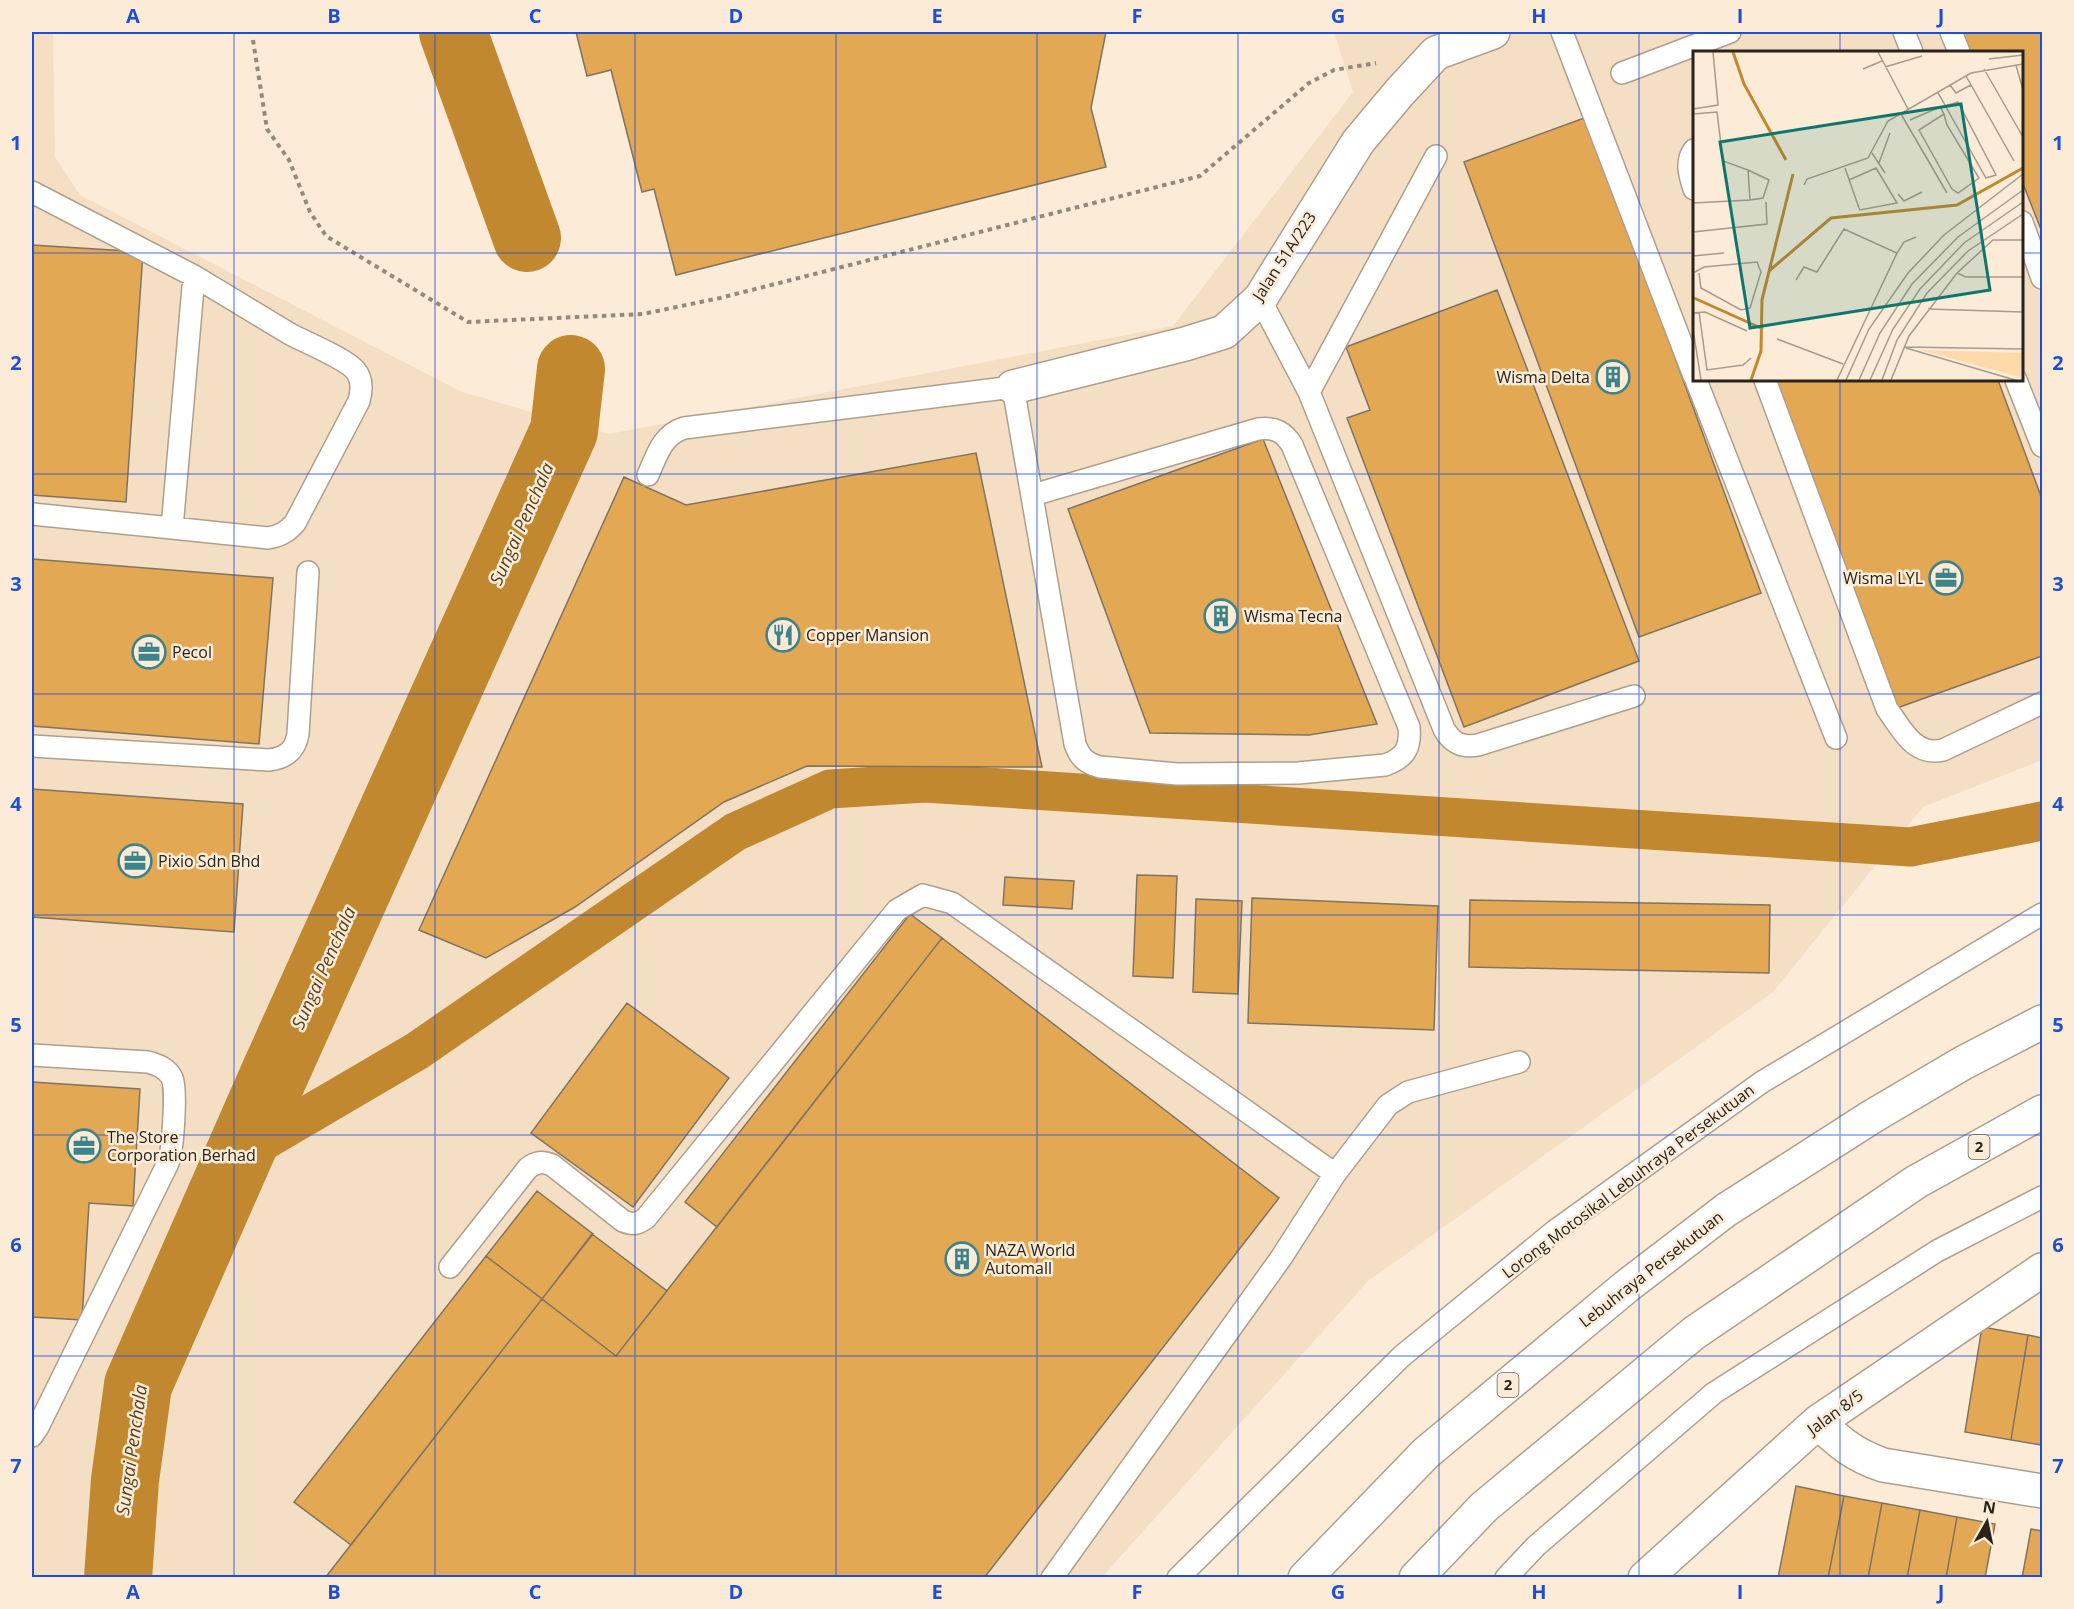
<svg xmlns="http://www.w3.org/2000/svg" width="2074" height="1609" font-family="'Open Sans',sans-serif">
<rect width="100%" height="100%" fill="#fbebd7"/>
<path fill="#f4dfc5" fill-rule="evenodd" d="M32 32H53L55 157 80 195 462 392 609 434 1173 326 1353 92 1334 32H2042V760L1923 807 1773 992 1368 1281 1102 1577 32 1578ZM1694 52H2022V380H1694Z"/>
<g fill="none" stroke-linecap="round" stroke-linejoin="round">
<path stroke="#c28830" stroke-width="39" d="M238 1156 417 1051 735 832 830 789 925 783 1910 847 2042 821"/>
<path stroke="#c28830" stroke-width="68" d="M453 32 527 238
M118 1578 125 1480 138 1385 275 1073 564 431 571 369"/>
</g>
<path fill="#e3a853" stroke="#817361" stroke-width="1.5" d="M576 32H1106L1091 108 1106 167 676 275 654 189 642 192 611 70 587 76Z
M1960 32H2042V232L2022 181V52H1969Z
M1587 117 1761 593 1639 637 1464 162Z
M32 245 143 252 126 502 32 495Z
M1497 290 1639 661 1464 727 1347 418 1370 410 1346 347Z
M1776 380H1998L2042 499V656L1897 708Z
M1263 439 1377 724 1309 735 1150 733 1068 509Z
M976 453 1042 767 807 766 724 802 575 907 486 958 419 930 624 477 686 505Z
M32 559 273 578 259 744 32 726Z
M32 789 243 804 234 932 32 917Z
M1137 875 1177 876 1173 978 1133 976Z
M1005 877 1074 881 1072 909 1003 905Z
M1252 898 1438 906 1434 1030 1248 1023Z
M1196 899 1242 901 1238 994 1193 992Z
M1470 900 1770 905 1769 973 1469 967Z
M910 914 942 938 717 1227 685 1202Z
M942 938 1279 1198 984 1578H325L542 1299 616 1356Z
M627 1003 729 1078 633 1207 531 1133Z
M32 1082 140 1089 133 1206 89 1203 82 1320 32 1317Z
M537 1191 593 1234 542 1299 486 1256Z
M592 1234 667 1291 616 1356 542 1299Z
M486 1256 542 1299 351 1545 294 1502Z
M1982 1327 2028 1335 2011 1440 1965 1432Z
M2028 1335 2042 1338V1445L2011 1440Z
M1796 1486 1844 1496 1828 1578H1778Z
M1844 1496 1882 1503 1868 1578H1828Z
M1882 1503 1920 1510 1907 1578H1868Z
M1920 1510 1957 1517 1946 1578H1907Z
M1957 1517 1995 1524 1985 1578H1946Z
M2031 1529 2042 1531V1578H2022Z"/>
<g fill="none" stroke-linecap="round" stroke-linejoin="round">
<defs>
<path id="service" d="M1562 32 1694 376
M1904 32 1912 52
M1951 32 1959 52
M1622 73 1730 32
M1694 150C1685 162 1690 176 1694 189
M32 192 194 276 172 528 32 514
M2022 222 2042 278
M1260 299 1309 392 1444 729C1452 743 1462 748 1478 745L1634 696
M1696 380 1836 738
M1765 380 1887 709C1902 729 1914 757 1943 750L2042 703
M2016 380 2042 446
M1309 392 1436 156
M648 475C657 455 662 435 684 428L1013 387 1075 744C1080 758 1086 763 1100 767L1177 774 1298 773 1385 765C1405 758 1411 748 1409 727L1292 445C1284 432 1275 427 1258 429L1033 495
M172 528 268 538C280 536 287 532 295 523L359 401C362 390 363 379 355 370 346 359 305 342 290 334 258 315 226 295 194 276
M32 746 269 760C286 758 295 751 298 734L308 572
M32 1055 148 1062C158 1065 167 1068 172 1078 177 1089 173 1151 168 1163L38 1427 32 1436
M1335 1174 1388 1105 1408 1092 1519 1062
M450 1267 528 1168C536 1162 542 1161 552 1165L623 1221C633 1225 638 1224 646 1218L897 910 923 895 952 903 1335 1174 1281 1258 1052 1578
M1178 1578 1402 1356 1556 1230 1762 1082 2042 914
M1506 1578 1536 1546 1714 1393 1937 1251 2042 1197"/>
<path id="minor" d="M1013 387 1185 344 1224 332 1260 299 1358 142 1399 93 1436 53 1493 32
M1818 1422C1840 1443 1854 1455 1883 1465L2042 1491
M1645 1578 1818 1422 2042 1270"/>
<path id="trunk" d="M1305 1578 1426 1453 1627 1286 1726 1210 1873 1116 1963 1063 2042 1022
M1416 1578 1484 1507 1694 1333 1916 1182 2042 1112"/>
</defs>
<use href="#service" stroke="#ae9f8c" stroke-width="24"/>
<use href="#minor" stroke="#ae9f8c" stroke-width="36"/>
<use href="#trunk" stroke="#ae9f8c" stroke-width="36"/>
<path stroke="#94897b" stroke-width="4" stroke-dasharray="4.5 4.5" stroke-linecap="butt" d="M253 40 267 129 289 160 310 212 326 236 468 322 643 314 720 298 1200 176 1309 83 1334 70 1376 63"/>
<use href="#service" stroke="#fff" stroke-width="21"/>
<use href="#minor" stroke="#fff" stroke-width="33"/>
<use href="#trunk" stroke="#fff" stroke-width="33"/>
</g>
<path fill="none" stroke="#1d4ed8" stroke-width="1.5" stroke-opacity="0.55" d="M234 32V1578M435 32V1578M635 32V1578M836 32V1578M1037 32V1578M1238 32V1578M1439 32V1578M1639 32V1578M1840 32V52M32 253H1694M2022 253H2042M1840 380V1578M32 474H2042M32 694H2042M32 915H2042M32 1135H2042M32 1356H2042"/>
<defs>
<symbol id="building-ring" viewBox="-11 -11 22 22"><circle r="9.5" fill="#fbebd7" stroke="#3c838c" stroke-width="1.5"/><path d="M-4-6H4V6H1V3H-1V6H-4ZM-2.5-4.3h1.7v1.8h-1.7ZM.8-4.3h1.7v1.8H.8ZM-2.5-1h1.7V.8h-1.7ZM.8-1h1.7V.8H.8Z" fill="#3c838c"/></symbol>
<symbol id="office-ring" viewBox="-11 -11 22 22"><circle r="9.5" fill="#fbebd7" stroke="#3c838c" stroke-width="1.5"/><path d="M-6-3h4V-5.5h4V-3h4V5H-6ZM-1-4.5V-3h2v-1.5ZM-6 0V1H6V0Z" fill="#3c838c"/></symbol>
<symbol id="restaurant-ring" viewBox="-11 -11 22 22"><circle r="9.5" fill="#fbebd7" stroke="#3c838c" stroke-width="1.5"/><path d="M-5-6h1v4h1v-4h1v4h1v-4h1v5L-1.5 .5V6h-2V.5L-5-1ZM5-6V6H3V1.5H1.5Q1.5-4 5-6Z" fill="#3c838c"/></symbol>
</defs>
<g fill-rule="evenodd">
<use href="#building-ring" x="1594" y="358" width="38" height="38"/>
<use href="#office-ring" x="1927" y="559" width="38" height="38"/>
<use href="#building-ring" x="1202" y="597" width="38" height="38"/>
<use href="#restaurant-ring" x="764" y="616" width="38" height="38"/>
<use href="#office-ring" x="130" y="633" width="38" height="38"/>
<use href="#office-ring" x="116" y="842" width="38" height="38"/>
<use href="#office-ring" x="65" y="1127" width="38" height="38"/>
<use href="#building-ring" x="943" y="1240" width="38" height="38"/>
</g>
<g text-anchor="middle" stroke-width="5" stroke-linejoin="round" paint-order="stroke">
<g fill="#fbebd7" stroke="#675f53" stroke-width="1.5">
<rect x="1968.5" y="1135" width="21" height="24" rx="4.5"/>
<rect x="1497.5" y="1373" width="21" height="24" rx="4.5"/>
</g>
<g font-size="15" font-weight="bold" fill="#28231b">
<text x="1979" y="1152">2</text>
<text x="1508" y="1390">2</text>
</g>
<g font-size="16" fill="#28231b" stroke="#fbebd7">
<text transform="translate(1284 256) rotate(-57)" y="6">Jalan 51A/223</text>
<text transform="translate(1628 1181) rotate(-37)" y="6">Lorong Motosikal Lebuhraya Persekutuan</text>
<text transform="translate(1651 1269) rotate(-38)" y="6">Lebuhraya Persekutuan</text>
<text transform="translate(1835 1412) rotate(-36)" y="6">Jalan 8/5</text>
</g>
<g font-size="16" fill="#28231b" stroke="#fbebd7" text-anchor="start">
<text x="1590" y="383" text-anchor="end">Wisma Delta</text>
<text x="1923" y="584" text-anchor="end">Wisma LYL</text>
<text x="1244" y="622">Wisma Tecna</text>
<text x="806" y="641">Copper Mansion</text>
<text x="172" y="658">Pecol</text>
<text x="158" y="867">Pixio Sdn Bhd</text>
<text x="107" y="1143">The Store<tspan x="107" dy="18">Corporation Berhad</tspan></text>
<text x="985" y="1256">NAZA World<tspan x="985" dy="18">Automall</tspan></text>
</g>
<g font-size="18" font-style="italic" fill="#5a411e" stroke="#fbebd7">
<text transform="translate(522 524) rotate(-66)" y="6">Sungai Penchala</text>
<text transform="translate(324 968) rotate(-66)" y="6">Sungai Penchala</text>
<text transform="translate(132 1450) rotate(-82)" y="6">Sungai Penchala</text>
</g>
</g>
<g transform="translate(1693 51)">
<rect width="330" height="330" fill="#fbebd7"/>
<path d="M227 299 330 302V323L327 326Z" fill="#fed9a9"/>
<path fill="none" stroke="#c28830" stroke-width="3" d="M40 1 51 33 93 109M76 220 138 167 264 154 330 117M1 247 70 278M58 329 68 300 69 249 100 123"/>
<path fill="none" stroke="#a79b8c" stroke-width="1.5" d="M185 1 215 58M296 8 330 4M323 14 330 39M192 16 229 5M170 18 189 10M291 18 330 86M273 25 321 110M257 34 263 42 278 34M245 42 248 47 258 65 293 127 303 124 265 51 252 55M0 58 25 54 20 1M0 63 24 61 30 110 55 119 57 149 0 152M208 63 254 142M217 69 247 56 251 63 254 74 286 127 265 142 259 138 226 79 251 63M179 102 192 122M186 112 197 82M152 117 166 157 167 159 204 152 183 117 156 129M55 119 76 129 70 147 57 149M111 134 114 128 175 107 195 70 278 22 330 13M205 143 211 150 229 141M0 181 74 173 73 151M204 202 211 191 223 186M0 205 31 202M0 222 11 216 64 211 68 221 57 257 48 259 8 237 6 222M264 222 273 226H330M103 229 111 216 124 221 151 178 204 202 144 329M235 258 330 261M6 261 14 319 50 314 58 307M0 262 12 261 54 280M0 278 8 329M84 288 150 313M211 296 330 298M213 297 322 329M153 329 176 278 215 222 251 184 330 123M166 329 187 282 219 233 265 186 330 139M177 329 200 278 227 238 271 192 330 151M189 329 204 289 234 242 275 200 330 163M198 329 216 285 264 222 300 189H330"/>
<path fill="#0f766e" fill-opacity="0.15" stroke="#0f766e" stroke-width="3" d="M268 53 297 239 57 277 27 91Z"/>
<rect width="330" height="330" fill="none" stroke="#28231b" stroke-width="3"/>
</g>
<rect width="2074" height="1609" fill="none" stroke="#fbebd7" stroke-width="66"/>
<g transform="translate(1987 1522) rotate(9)" stroke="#fbebd7" stroke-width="4.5" paint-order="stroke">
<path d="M0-4.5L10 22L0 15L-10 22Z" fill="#28231b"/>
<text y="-9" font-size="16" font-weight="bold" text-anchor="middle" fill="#28231b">N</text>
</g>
<rect x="33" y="33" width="2008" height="1543" fill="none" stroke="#1d4ed8" stroke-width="2"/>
<g font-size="20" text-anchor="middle" font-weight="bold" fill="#1d4ed8">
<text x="133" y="23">A</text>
<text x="334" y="23">B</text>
<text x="535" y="23">C</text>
<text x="736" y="23">D</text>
<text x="937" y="23">E</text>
<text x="1137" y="23">F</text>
<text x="1338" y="23">G</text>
<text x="1539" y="23">H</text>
<text x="1740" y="23">I</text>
<text x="1941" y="23">J</text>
<text x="16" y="150">1</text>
<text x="2058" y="150">1</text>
<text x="16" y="370">2</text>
<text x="2058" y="370">2</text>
<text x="16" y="591">3</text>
<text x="2058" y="591">3</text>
<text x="16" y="811">4</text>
<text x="2058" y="811">4</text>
<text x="16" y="1032">5</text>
<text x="2058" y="1032">5</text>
<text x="16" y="1252">6</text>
<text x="2058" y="1252">6</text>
<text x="16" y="1473">7</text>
<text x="2058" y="1473">7</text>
<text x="133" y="1599">A</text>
<text x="334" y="1599">B</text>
<text x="535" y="1599">C</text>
<text x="736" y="1599">D</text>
<text x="937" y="1599">E</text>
<text x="1137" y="1599">F</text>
<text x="1338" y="1599">G</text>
<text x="1539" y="1599">H</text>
<text x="1740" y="1599">I</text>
<text x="1941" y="1599">J</text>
</g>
</svg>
